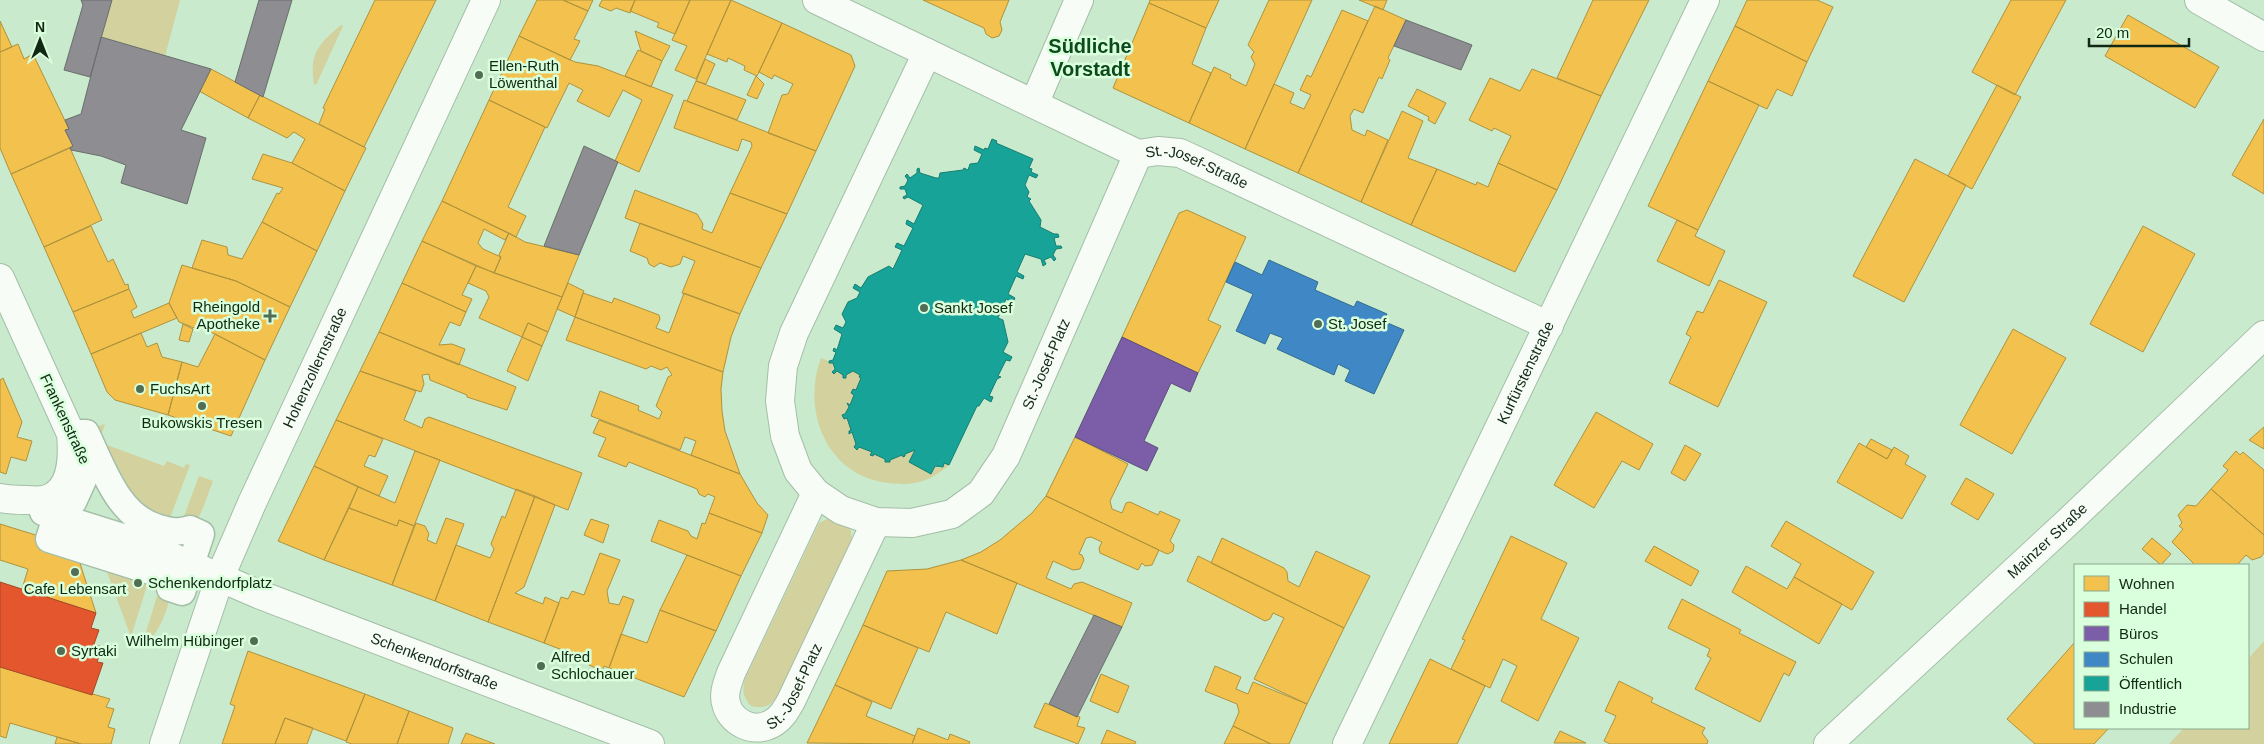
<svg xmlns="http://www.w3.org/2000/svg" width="2264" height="744" font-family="Arial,sans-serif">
<rect width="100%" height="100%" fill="#c9eacc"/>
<path fill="#d3d19e" d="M112 0H180L165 56 101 37Z
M341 25 343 26 316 85 314 84C309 53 319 44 341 25Z
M821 358 833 363 834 374 837 371 843 375 844 378 853 371 860 375 861 378 856 390 851 393 854 395 850 405 847 404 849 407 845 414 842 415 844 419 847 418 851 430 849 431V433L852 432 856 444 854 447 857 449 859 447 872 452 871 455 873 456 874 454 885 459V462H889L890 460 902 455 903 457 905 454 915 450 938 468 943 467 944 463 949 465C929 482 915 486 889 483 827 477 801 411 821 358Z
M105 424 99 442 164 466 167 461 184 468 186 464 190 465 168 523 180 527 199 476 213 481C208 493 200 523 189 529 181 534 171 531 163 529 119 517 104 470 86 433L87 429Z
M829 518 850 526 852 539 778 695C771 706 765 709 751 706 743 697 742 691 745 679L819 523Z
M101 556 163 575C165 582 170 592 169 598 168 611 157 636 146 643L143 642 161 583 149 579 131 637Z
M2264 641V744H2169L2184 728H2248V659Z"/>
<path fill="#f2c14e" stroke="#ae933d" d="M375 0H436L364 147 319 124 325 109 323 108Z
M537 0H563L588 11 574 39 580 41 570 60 519 36Z
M563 0H593L588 11Z
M602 0H635L630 13 616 8 611 11 599 6Z
M635 0H690L675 34 657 27 659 23 630 11Z
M690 0H731L696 79 675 70 687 46 672 40Z
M731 0 782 23 757 76 744 70 745 66 728 58 727 62 707 54Z
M923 0H1009L1000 22 1002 30 999 36 992 38 986 34 984 28Z
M1150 0H1219L1206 28 1149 3Z
M1269 0H1312L1245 149 1189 123 1214 67 1231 75 1230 78 1246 86 1255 64 1251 57 1254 52 1248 45Z
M1359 0H1387L1383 10Z
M1593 0H1649L1601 96 1557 78Z
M1747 0H1817L1833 7 1807 62 1735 26Z
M2011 0H2066L2015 95 1972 72Z
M1149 3 1206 28 1192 64 1211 73 1189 123 1113 88Z
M1375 6 1406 20 1388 58 1390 60 1382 79 1379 77 1363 113 1354 109 1350 116 1352 130 1365 136 1367 130 1388 140 1361 202 1298 173Z
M1342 10 1368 21 1298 173 1245 149 1274 84 1294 93 1290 103 1304 109 1311 95 1300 90 1307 75 1311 77Z
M2128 15 2219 67 2195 108 2105 56Z
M0 21 12 47 0 52Z
M782 23 851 55 855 66 816 151 768 133 782 95 788 94 793 84 774 75 772 79 759 72Z
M1735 26 1807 62 1792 96 1777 89 1767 109 1708 81Z
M635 31 670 46 662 61 641 51Z
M519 36 575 62 598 66 673 95 639 172 615 161 642 100 623 90 609 117 577 101 583 90 569 83 547 128 489 100Z
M18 44 24 59 33 54 69 129 65 130 73 146 11 174 0 148V52Z
M638 50 662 61 651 87 625 76Z
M705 59 715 64 706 84 696 81Z
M211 69 260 95 248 118 199 91Z
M1532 69 1601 96 1557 190 1498 163 1511 136 1494 128 1492 131 1469 120 1490 78 1520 91Z
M756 76 764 84 757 99 747 95Z
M696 81 746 100 737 120 687 101Z
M1708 81 1759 105 1698 230 1648 206Z
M1997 85 2021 97 1972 189 1948 176Z
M1417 89 1446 103 1435 124 1428 120 1429 117 1408 106Z
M260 95 366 148 345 191 292 163 305 139 294 132 287 138 248 118Z
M489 100 545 127 508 207 526 216 516 237 442 201Z
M684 100 816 151 787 214 730 193 752 146 751 142 742 139 738 151 674 128Z
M1402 111 1423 121 1408 158 1437 169 1411 225 1361 202Z
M2264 119V194L2232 175Z
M70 148 102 220 44 247 11 174Z
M263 154 292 163 345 191 317 251 262 222 277 193 279 194 283 188 252 179Z
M1915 159 1966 185 1904 302 1853 276Z
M1498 163 1557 190 1515 272 1411 225 1437 169 1476 185 1477 182 1488 187Z
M635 190 697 214 703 224 702 229 712 233 730 193 787 214 761 268 625 218Z
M442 201 509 233 505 240 484 229 478 243 483 249 501 257 494 273 422 241Z
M1187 210 1246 237 1208 320 1221 326 1198 373 1122 337 1179 213Z
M1677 220 1698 230 1695 236 1725 251 1709 286 1657 261Z
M262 222 317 251 290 307 236 281 192 268 202 240 227 247 228 255 242 259Z
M640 223 761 268 740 314 682 293 695 261 683 256 680 264 671 267 660 263 654 267 649 264 647 258 630 251Z
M91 226 108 262 113 259 125 285 128 284 129 289 73 312 44 247Z
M2143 226 2195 254 2143 352 2090 324Z
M509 233 525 242 579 255 562 297 494 273 501 257 499 255Z
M422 241 476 266 462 295 472 299 466 312 402 283Z
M182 265 236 281 290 307 265 360 199 326 197 329 179 322 169 303Z
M476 266 562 297 548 332 528 323 522 337 479 318 489 297 486 291 468 283Z
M1719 280 1767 302 1718 407 1669 383 1691 337 1686 334 1697 311 1703 313Z
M402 283 466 312 460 326 450 322 439 345 452 344 465 349 459 365 379 332Z
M568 283 584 291 575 317 557 309Z
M129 289 137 307 131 311 134 318 169 303 177 318 91 354 73 312Z
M583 293 612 303 614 298 659 315 660 319 656 328 669 333 684 293 740 314 731 337 723 372 575 317Z
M575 317 723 372 721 389 722 411 725 431 740 474 691 455 696 441 685 437 680 450 591 416 600 391 639 406 638 410 659 419 662 412 656 406 668 377 672 375 667 367 661 370 651 366 646 369 566 340Z
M528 323 548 332 542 346 522 337Z
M183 324 193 329 189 342 179 340Z
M2013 329 2066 358 2012 454 1960 425Z
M379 332 516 387 507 410 467 397V395L430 380 429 374 422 375 424 384 421 392 360 371Z
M141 333 147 347 157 343 162 357 182 362 168 415 115 400 107 392 91 354Z
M215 334 265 360 231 436 168 415 182 362 198 367Z
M522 337 542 346 528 381 507 371Z
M360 371 416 391 404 420 422 428 425 419 429 417 582 473 568 510 336 420Z
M3 378 22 422 17 437 32 441 26 461 11 457 6 474 0 472V380Z
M1596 412 1653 444 1639 470 1622 461 1594 508 1554 485Z
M336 420 383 439 375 457 369 455 364 466 388 476 379 496 314 466Z
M599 420 740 474 757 503 768 515 762 533 709 513 715 497 708 494 705 497 699 494 697 489 629 462 626 467 598 456 606 438 593 433Z
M2264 427V449L2249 440Z
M1075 437 1128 464 1110 501 1112 509 1122 513 1126 503 1130 502 1158 515 1160 511 1180 520 1170 541 1174 545 1173 551 1168 554 1165 553 1046 496Z
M1871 439 1892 450 1887 459 1866 447Z
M1859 443 1887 459 1894 447 1909 456 1905 464 1926 476 1902 519 1837 482Z
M1685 445 1701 454 1685 481 1671 473Z
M415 451 440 460 414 526 399 520 397 526 349 508 358 487 395 503Z
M2236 451 2240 455 2243 452 2264 470V535L2211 489 2228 470 2223 466Z
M314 466 358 487 324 560 278 541Z
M1966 478 1994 494 1978 520 1951 504Z
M516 489 535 496 488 622 435 601 456 545 490 558 494 549 491 544 502 516 505 518Z
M2211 489 2264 535V553L2261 557 2252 560 2246 555 2237 565H2195L2172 542 2183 529 2179 526 2182 523 2178 515 2187 505 2196 506Z
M535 496 555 505 524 587 515 593 543 604 545 597 559 603 544 643 488 622Z
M1046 496 1159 550 1152 565 1145 566 1142 563 1138 570 1100 553 1099 548 1102 542 1091 537 1086 538 1079 554 1082 555 1084 560 1080 569 1073 570 1053 561 1046 578 1071 589 1074 584 1082 582 1132 603 1122 627 961 560 981 552 1000 540 1032 513Z
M349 508 397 526 399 520 414 526 392 585 324 560Z
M709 513 762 533 741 576 651 541 659 520 688 531 691 536 697 539 702 523 705 524Z
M446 518 464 524 435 601 392 585 416 523 425 526 429 534 427 540 436 544Z
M591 519 609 525 603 543 584 535Z
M1786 521 1874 572 1852 610 1794 577 1801 564 1771 546Z
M0 524 68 545 77 554 96 613 22 589 28 569 0 560Z
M1511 536 1567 563 1541 619 1579 638 1538 721 1501 701 1517 666 1503 659 1490 688 1451 669 1465 640 1462 639Z
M1222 538 1284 568 1287 572 1288 581 1299 587 1316 551 1370 576 1344 628 1211 563Z
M2152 538 2171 554 2161 565 2142 549Z
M1654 546 1699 571 1691 586 1645 561Z
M600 553 620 560 607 591 609 603 619 605 623 596 634 600 609 668 604 666 602 671 589 665 590 662 586 659 544 643 561 597 568 599 572 591 584 595Z
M687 555 741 576 716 631 660 610Z
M1198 556 1344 628 1307 704 1254 679 1284 618 1273 613 1270 619 1265 621 1187 581Z
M961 560 1017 583 997 634 946 612 929 652 863 625 887 571 927 569Z
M1746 566 1787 589 1794 577 1842 604 1819 644 1732 592Z
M1682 599 1741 630 1739 633 1796 662 1789 676 1784 673 1760 722 1695 689 1711 658 1707 656 1710 649 1668 628Z
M660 610 716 631 684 697 609 668 621 634 647 643Z
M863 625 918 648 891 709 835 685Z
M2075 642V728H2109L2094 744H2035L2007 719Z
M248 651 365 694 346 741 285 718 275 744H222L235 706 230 704Z
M1430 659 1485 686 1457 744H1389Z
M1215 666 1241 677 1236 689 1248 694 1253 682 1307 704 1289 744H1271L1233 726 1239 712 1237 704 1205 691Z
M0 667 110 699 106 707 114 709 108 727 115 729 111 744H81L10 723 6 738 0 736Z
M1101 674 1129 686 1118 713 1090 701Z
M1619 681 1653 698 1651 702 1705 728 1702 733 1708 741 1707 744H1610L1604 741 1616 716 1605 711Z
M835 685 872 702 866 716 915 736 912 744 807 743Z
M365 694 409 711 397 744H352L346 742Z
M1045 703 1080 717 1077 726 1085 728 1078 744 1034 727Z
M409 711 453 728 448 744H397Z
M285 718 313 728 307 744H275Z
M1233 726 1271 744H1224Z
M918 728 948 740 950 734 970 742 969 744H912Z
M1107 730 1136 742 1135 744H1101Z
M1560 731 1586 743H1554Z
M466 733 495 744H461Z
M57 737 81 744H55Z"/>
<path fill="#e4572e" stroke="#a54926" d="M0 582 96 613 91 628 99 630 94 644 102 647 97 662 103 663 92 695 0 667Z"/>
<path fill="#7b5ea7" stroke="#5b4e7b" d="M1122 337 1198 373 1190 392 1171 383 1144 441 1158 448 1147 471 1075 437Z"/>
<path fill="#3f88c5" stroke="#316c90" d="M1269 260 1318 282 1315 290 1354 307 1357 301 1387 314 1383 321 1404 330 1374 394 1345 381 1350 370 1338 364 1334 375 1277 349 1283 338 1270 333 1265 344 1236 331 1253 294 1226 282 1235 262 1262 275Z"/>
<path fill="#17a398" stroke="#157e70" d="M992 139 997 141 996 143 1033 159 1029 168 1032 169 1031 172 1038 175 1036 178 1029 175 1025 185 1029 192 1027 197 1031 199 1029 201 1041 220 1040 227 1054 234H1058L1059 237 1054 238 1056 246H1061L1062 248 1056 249 1053 255 1056 259 1054 261 1051 257 1044 260 1046 264 1043 266 1041 259 1025 254 1017 272 1024 276 1023 279 1016 276 1008 294 1015 298 1013 302 1006 299 998 318 1003 320 1008 342 1003 352 1012 357 1010 361 1006 360 998 376 1001 377 997 379 989 396 993 397 991 402 984 398 979 406H977L949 465 944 463 943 467 935 466 931 474 909 462 915 450 905 454V456L903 457 902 455 890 460V462H885V459L874 454 873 456 870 455 872 452 859 447 857 450 854 447 856 444 852 432 849 434V431L851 430 847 418 844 419 842 415 845 414 849 407 847 403 850 405 854 395 851 393 853 389 856 390 861 378 859 377 860 375 853 371 846 375V378H843V375L837 371 834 374 832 372 835 369 833 363H829V361L833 360 836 352 833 351 834 348 837 350 842 334 834 329 836 325 843 328 846 322 842 314 848 302 857 298 860 292 853 288 855 284 861 288 868 277 889 266 893 269 902 250 895 247 897 243 904 246 913 228 906 224 907 220 914 224 923 205 908 197 904 199 903 197 907 195 905 189H900V187L905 186 908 180 905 176 907 174 910 178 917 173V169L919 168 920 173 936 178H939L940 173 963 170 964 168 968 170 970 164 978 163 982 154 974 150 975 146 984 150 985 148 988 149Z"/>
<path fill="#8d8d92" stroke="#686f6c" d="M81 0H112L90 77 64 70 83 5Z
M259 0H292L263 97 235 82Z
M1406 20 1472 45 1461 70 1394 46Z
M101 37 211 69 181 130 206 138 187 204 121 183 126 165 101 156 71 150 70 148 73 146 65 130 69 129 65 120 81 114Z
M584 146 618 162 579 255 544 246Z
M1094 615 1122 627 1077 717 1049 704Z"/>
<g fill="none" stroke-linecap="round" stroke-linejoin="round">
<defs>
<path id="pedestrian" d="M82 433H86C103 468 118 517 159 528 170 531 179 533 190 529L201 534 182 592 170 588 169 582 163 575 49 539 58 511 73 502 83 480 90 453Z
M43 512 151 546 200 569"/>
<g id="minor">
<path id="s1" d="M817 0 1138 154 1158 151 1180 153 1549 326"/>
<path d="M2199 0 2264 37"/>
<path id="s2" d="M927 53 794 333 783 366 780 401 785 436 798 471 816 493 841 510 876 522 912 523 952 514 981 493 1006 456 1138 154"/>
<path d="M1034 104 1079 0"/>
<path d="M0 278 71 434C73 456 73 495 43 500 38 501 32 500 27 500 18 500 9 500 0 498"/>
<path id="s3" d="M816 493 731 673C728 682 723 693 726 703 730 722 753 734 771 724 781 719 786 710 791 701L876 522"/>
<path id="s4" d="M200 569 258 594 650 744"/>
<path id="s5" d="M1347 744 1705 0"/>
</g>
<g id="tertiary">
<path id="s6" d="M164 744 220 577 252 503 486 0"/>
<path id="s7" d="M1828 744 2070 520 2264 335"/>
</g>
</defs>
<use href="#pedestrian" stroke="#a4bea7" stroke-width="29"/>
<use href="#minor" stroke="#a4bea7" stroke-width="30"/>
<use href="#tertiary" stroke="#a4bea7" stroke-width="30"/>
<use href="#pedestrian" stroke="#f7fcf7" stroke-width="26"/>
<use href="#minor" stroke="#f7fcf7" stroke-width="28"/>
<use href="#tertiary" stroke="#f7fcf7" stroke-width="28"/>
</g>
<g fill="#516d54" stroke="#daffdd" stroke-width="2">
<circle cx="479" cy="75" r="5"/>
<circle cx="924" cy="308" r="5"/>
<path d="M267.5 308.5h5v5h5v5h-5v5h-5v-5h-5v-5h5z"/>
<circle cx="1318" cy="324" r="5"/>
<circle cx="140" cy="389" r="5"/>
<circle cx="202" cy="406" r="5"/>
<circle cx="75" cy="572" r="5"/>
<circle cx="138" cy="583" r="5"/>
<circle cx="254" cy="641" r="5"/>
<circle cx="61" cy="651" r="5"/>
<circle cx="541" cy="666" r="5"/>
</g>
<g text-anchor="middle" stroke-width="5" stroke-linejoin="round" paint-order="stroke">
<g font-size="15" fill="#112914" stroke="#daffdd" text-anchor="start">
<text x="489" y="71">Ellen-Ruth<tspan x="489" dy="17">Löwenthal</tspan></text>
<text x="260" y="312" text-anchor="end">Rheingold<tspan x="260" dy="17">Apotheke</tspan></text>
<text x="934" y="313">Sankt Josef</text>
<text x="1328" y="329">St. Josef</text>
<text x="150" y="394">FuchsArt</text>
<text x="202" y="428" text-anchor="middle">Bukowskis Tresen</text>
<text x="148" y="588">Schenkendorfplatz</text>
<text x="75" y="594" text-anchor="middle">Cafe Lebensart</text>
<text x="244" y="646" text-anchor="end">Wilhelm Hübinger</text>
<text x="71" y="656">Syrtaki</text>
<text x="551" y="662">Alfred<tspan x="551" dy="17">Schlochauer</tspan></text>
</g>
<g font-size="15" fill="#112914" stroke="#daffdd">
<text dy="5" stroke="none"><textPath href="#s1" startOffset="418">St.-Josef-Straße</textPath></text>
<text dy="5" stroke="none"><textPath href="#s2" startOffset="806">St.-Josef-Platz</textPath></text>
<text dy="5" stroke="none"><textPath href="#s6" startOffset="406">Hohenzollernstraße</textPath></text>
<text dy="5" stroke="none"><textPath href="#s5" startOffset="412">Kurfürstenstraße</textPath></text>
<text transform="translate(65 419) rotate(65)" y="5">Frankenstraße</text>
<text dy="5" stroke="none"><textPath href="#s7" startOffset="299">Mainzer Straße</textPath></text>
<text dy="5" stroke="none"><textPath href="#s4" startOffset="252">Schenkendorfstraße</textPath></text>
<text dy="5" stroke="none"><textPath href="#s3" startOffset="332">St.-Josef-Platz</textPath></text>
</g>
<g font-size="20" font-weight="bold" fill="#0d4a1b" stroke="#daffdd">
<text x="1090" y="53">Südliche<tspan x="1090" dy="23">Vorstadt</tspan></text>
</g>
</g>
<rect x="2074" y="564" width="175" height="165" fill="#daffdd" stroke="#8aa98d"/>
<rect x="2084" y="576" width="25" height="15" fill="#f2c14e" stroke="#8aa98d"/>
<text x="2119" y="589" font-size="15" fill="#112914">Wohnen</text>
<rect x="2084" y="602" width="25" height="15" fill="#e4572e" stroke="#8aa98d"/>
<text x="2119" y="614" font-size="15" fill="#112914">Handel</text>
<rect x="2084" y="626" width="25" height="15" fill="#7b5ea7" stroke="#8aa98d"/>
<text x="2119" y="639" font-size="15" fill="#112914">Büros</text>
<rect x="2084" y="652" width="25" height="15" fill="#3f88c5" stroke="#8aa98d"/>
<text x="2119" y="664" font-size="15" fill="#112914">Schulen</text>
<rect x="2084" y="676" width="25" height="15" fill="#17a398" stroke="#8aa98d"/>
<text x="2119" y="689" font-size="15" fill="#112914">Öffentlich</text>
<rect x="2084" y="702" width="25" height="15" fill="#8d8d92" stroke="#8aa98d"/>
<text x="2119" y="714" font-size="15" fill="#112914">Industrie</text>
<g transform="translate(40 40)" stroke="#daffdd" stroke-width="4" paint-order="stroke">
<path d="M0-4L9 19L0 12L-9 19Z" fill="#112914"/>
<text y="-8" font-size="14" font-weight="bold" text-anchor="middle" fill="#112914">N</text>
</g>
<path d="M2089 38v8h100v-8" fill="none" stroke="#112914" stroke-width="2.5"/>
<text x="2096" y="38" font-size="15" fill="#112914" stroke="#daffdd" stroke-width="4" paint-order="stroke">20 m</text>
</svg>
